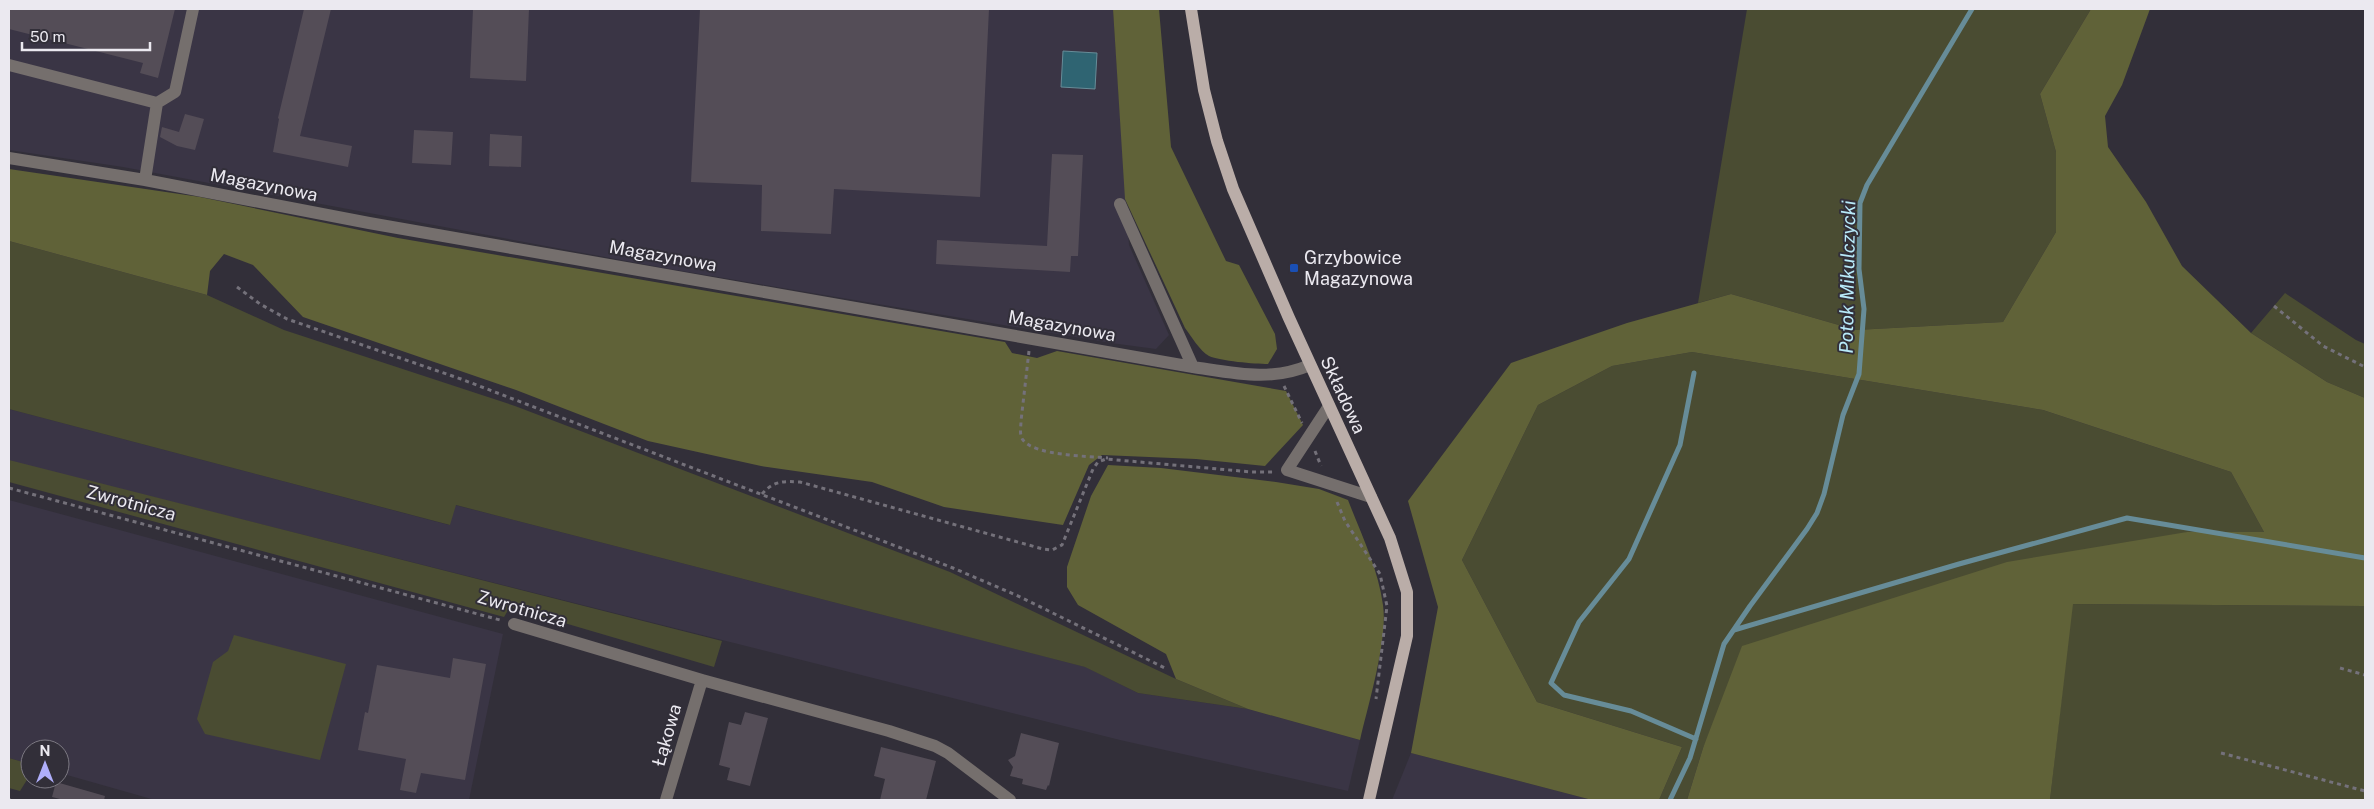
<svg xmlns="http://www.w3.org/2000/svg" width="2374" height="809" font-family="'Public Sans',sans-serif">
<rect width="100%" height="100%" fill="#322f39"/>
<path fill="#3a3545" d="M9 9H1113L1129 245 1169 335 1156 349 1111 343 664 268 123 167 9 150Z
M9 409 449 525 455 505 1086 667 1138 693 1248 709 1360 740 1348 791 1120 740 9 461Z
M9 500 503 634 469 800H155L60 773V749H30V764L9 758Z
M1411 753 1592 800H1392Z"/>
<path fill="#4a4c32" d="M1747 9H2091L2040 94 2056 152V232L2003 322 1856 330 1731 294 1698 303Z
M9 241 207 295 284 330 515 406 950 572 1176 679 1248 709 1138 693 1085 667 456 505 450 525 9 409Z
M2285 293 2356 340 2365 344V398L2327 382 2251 333Z
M1692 352 2043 410 2231 472 2264 532H2187L1714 725 1703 748 1687 800H1659L1682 747 1537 702 1462 560 1538 405 1612 366Z
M9 460 722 641 714 667 510 607 504 617 9 482Z
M2072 604 2365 606V800H2050Z
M234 635 346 664 320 760 205 734 197 719 213 662 228 651Z
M9 758 30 764V775L20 791 9 788Z"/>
<path fill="#606238" d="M1113 9H1159L1171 147 1226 261 1239 265 1275 334 1277 349 1268 364C1255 364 1220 361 1209 356 1200 351 1191 336 1185 328L1125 199Z
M2091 9H2150L2122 85 2105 116 2108 147 2146 202 2182 266 2251 333 2327 382 2365 398V606L2073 604 2050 800H1687L1703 748 1742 646 2007 562 2187 532H2264L2231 472 2043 410 1692 352 1612 366 1538 405 1462 560 1537 702 1682 747 1659 800H1592L1411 753 1438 607 1408 501 1511 363 1627 323 1731 294 1856 330 2003 322 2056 232V152L2040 94Z
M9 169 200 197 398 238 1005 342 1012 353 1037 358 1057 351 1286 391 1303 425 1265 466 1196 459 1102 455 1089 465 1063 525 944 507 872 482 761 466 648 441 516 390 303 317 253 265 224 254 210 271 207 295 9 241Z
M1108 465 1161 468 1276 482 1319 489 1348 500C1361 534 1378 568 1383 605 1388 640 1368 705 1360 740L1248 709 1176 679 1166 654 1078 605 1067 587V567L1091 496Z"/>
<path fill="#2f6472" stroke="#678c98" d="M1063 51 1097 53 1095 89 1061 87Z"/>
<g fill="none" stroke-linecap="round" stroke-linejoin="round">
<path stroke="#678c98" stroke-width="5" d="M1694 373 1680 445 1629 559 1579 622 1551 683 1564 695 1631 711 1696 739
M1734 630 1959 564 2127 518 2365 558
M1670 800 1690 758 1724 644 1750 606 1807 529 1817 513 1824 494 1843 415 1859 374 1864 309 1859 269 1860 203 1867 185 1972 9"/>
</g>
<path fill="#544d57" d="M9 9H175L158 78 140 73 143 63 9 29Z
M304 9H331L300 136 352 146 348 167 273 152 279 119 278 118Z
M473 9H529L526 81 470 78Z
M700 9H989L980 197 834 189 831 234 761 231 762 185 691 182Z
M185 114 204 119 195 150 177 146 160 137 162 127 179 132Z
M414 130 453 132 451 165 412 163Z
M490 134 522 136 521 167 489 166Z
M1052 154 1083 155 1078 256H1071L1070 272 936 264 937 240 1047 246Z
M453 658 486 664 465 780 421 773 416 793 400 790 406 759 358 750 365 712 368 713 377 665 450 678Z
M745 712 768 718 750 786 727 780 730 768 719 765 729 722 741 725Z
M1021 733 1059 743 1049 786 1048 785 1046 790 1022 784 1023 779 1010 776 1013 767 1008 760 1015 756Z
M881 747 936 761 926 800H880L885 779 874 776Z
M56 782 105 796 104 800H64L52 797Z"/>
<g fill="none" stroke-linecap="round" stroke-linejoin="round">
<path stroke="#74717a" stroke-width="3" stroke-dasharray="4 4" stroke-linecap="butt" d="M237 287 260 304 287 319 461 379 953 568 1016 595 1167 669
M2274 306 2323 346 2365 367
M1029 351 1021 421C1021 427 1019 435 1023 440 1035 456 1089 456 1108 458
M1284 386 1302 423
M1315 451 1321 466
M9 488 500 620
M762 494C773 481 783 481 800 482L1043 549 1052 550 1062 545 1093 469 1098 462 1106 459 1252 472H1274
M1337 502 1345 521 1380 574 1387 606 1376 699
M2340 668 2365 675
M2221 753 2365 791
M9 800H11"/>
<path stroke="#756f6d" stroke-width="12" d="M9 65 157 103 145 180
M157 103 175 92 193 9
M9 158 145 180 369 223 1193 367C1234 373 1271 382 1310 365
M1120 204 1193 367
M1329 406 1287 470 1371 497
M514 624 702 680 889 731 935 746 948 753 1010 800
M666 800 702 680"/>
<path stroke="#baada8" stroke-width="12" d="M1191 9 1204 90 1217 141 1233 189 1289 318 1390 538 1407 592V636L1369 800"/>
</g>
<rect fill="#1a4fb4" stroke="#322f39" stroke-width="2" x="1289" y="263" width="10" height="10" rx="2.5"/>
<g text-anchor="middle" stroke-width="4" stroke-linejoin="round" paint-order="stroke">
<g font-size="18" fill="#ebe9f0" stroke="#322f39">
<text transform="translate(264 185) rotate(11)" y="6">Magazynowa</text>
<text transform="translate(663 256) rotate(10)" y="6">Magazynowa</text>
<text transform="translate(1062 326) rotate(10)" y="6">Magazynowa</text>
<text transform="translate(1343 395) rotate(65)" y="6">Składowa</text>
<text transform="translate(131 503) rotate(15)" y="6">Zwrotnicza</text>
<text transform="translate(522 609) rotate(16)" y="6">Zwrotnicza</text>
<text transform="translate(667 735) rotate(-74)" y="6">Łąkowa</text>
</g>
<g font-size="18" fill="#ebe9f0" stroke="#322f39" text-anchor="start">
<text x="1304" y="264">Grzybowice<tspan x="1304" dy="21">Magazynowa</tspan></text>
</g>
<g font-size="19" font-style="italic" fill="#b8eaf9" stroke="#322f39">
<text transform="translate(1847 277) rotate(-89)" y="7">Potok Mikulczycki</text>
</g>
</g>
<rect width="2374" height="809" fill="none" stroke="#ebe9f0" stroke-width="20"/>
<g transform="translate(45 764)"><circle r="24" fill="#322f39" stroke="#7c7982"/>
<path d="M0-4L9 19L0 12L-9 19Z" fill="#afaefa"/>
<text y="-8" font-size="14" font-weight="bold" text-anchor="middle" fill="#ebe9f0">N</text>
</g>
<path d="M22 42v8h128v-8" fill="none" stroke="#ebe9f0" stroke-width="2.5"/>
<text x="30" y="42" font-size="15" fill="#ebe9f0" stroke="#322f39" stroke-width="4" paint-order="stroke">50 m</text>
</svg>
